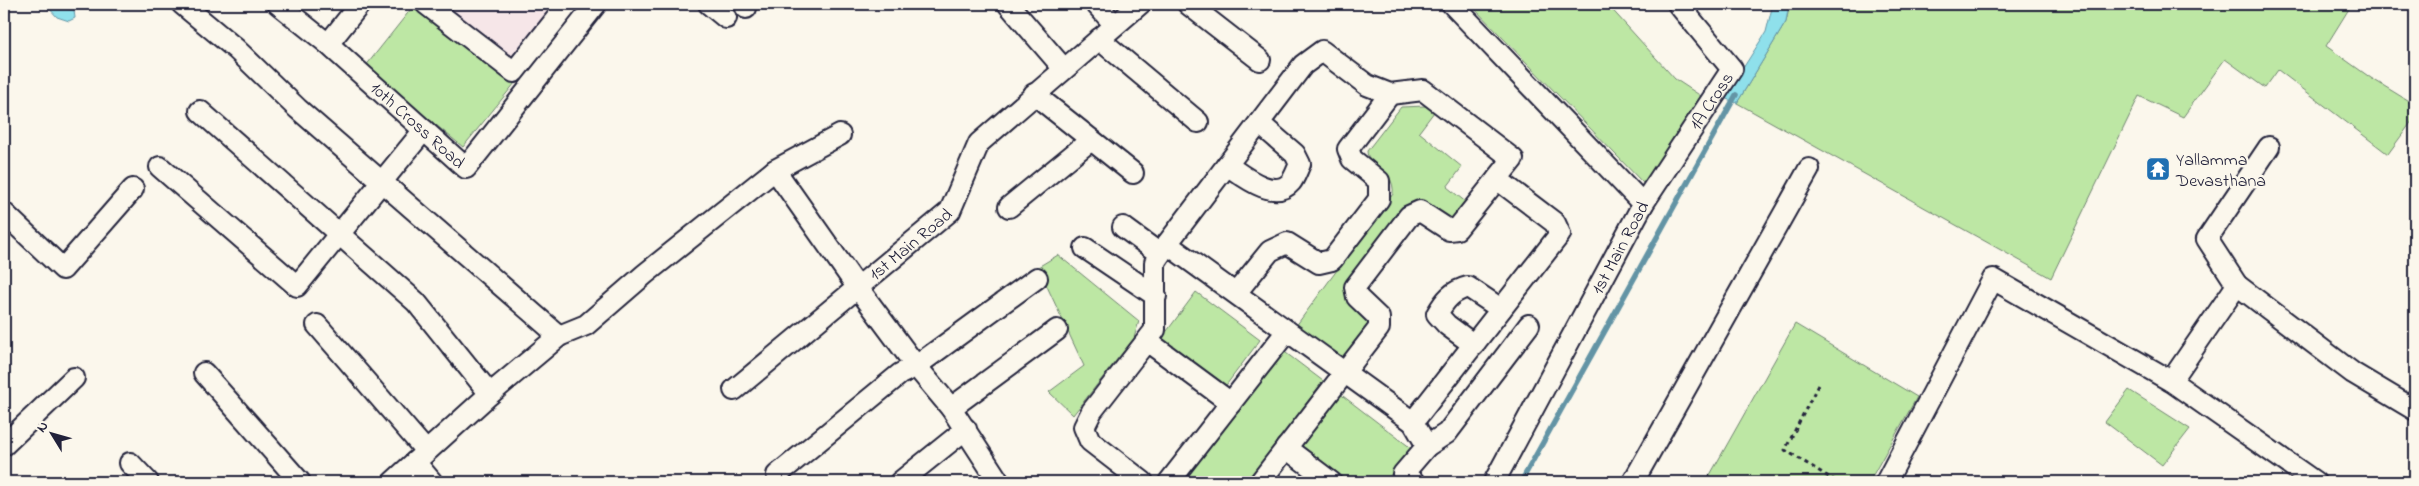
<svg xmlns="http://www.w3.org/2000/svg" width="2419" height="486" font-family="'Indie Flower',sans-serif">
<rect width="100%" height="100%" fill="#fbf7ec"/>
<filter id="ink" filterUnits="userSpaceOnUse"><feTurbulence type="fractalNoise" baseFrequency=".02" numOctaves="2"/><feDisplacementMap in="SourceGraphic" scale="10" xChannelSelector="R" yChannelSelector="G"/><feConvolveMatrix kernelMatrix="1 2 1 2 8 2 1 2 1" color-interpolation-filters="sRGB"/></filter>
<g filter="url(#ink)">
<path fill="#f6e6e8" d="M415 4H578L463 147Z"/>
<path fill="#bde7a4" stroke="#708470" d="M415 4H419L515 83 463 147 365 67Z
M1470 4H1607L1675 79 1701 96 1644 184Z
M1790 4H2352L2326 46 2371 78 2415 105V117L2388 154 2278 70 2265 88 2225 59 2183 117 2139 96 2051 278 1737 103 1786 22Z
M1426 106 1434 112 1419 132 1462 167 1447 187 1467 203 1452 219C1441 217 1435 206 1424 204L1349 281 1372 321 1343 367 1293 330 1393 194C1395 167 1367 167 1367 151L1401 107Z
M1058 255 1139 321 1134 338 1073 415 1049 392 1084 366 1038 267Z
M1196 292 1260 340 1224 388 1161 339Z
M1795 324 1917 397 1869 482H1706Z
M1282 350 1323 381 1247 482H1182Z
M2129 390 2190 429 2162 465 2105 422Z
M1339 393 1411 448 1385 482H1350L1300 444Z"/>
<path fill="#8fe0eb" stroke="#6394a5" d="M50 4H62L65 8 74 10 75 18 69 21 57 17 49 8Z
M1773 4H1789L1786 22 1737 103 1724 98 1766 32Z"/>
<g fill="none" stroke-linecap="round" stroke-linejoin="round">
<path stroke="#6394a5" stroke-width="5.5" d="M1521 482 1736 95"/>
<defs>
<g id="minor">
<path d="M182 4 236 49 298 109 559 336"/>
<path id="s1" d="M278 4 328 44 466 168 596 4"/>
<path d="M426 4 514 72 568 4"/>
<path d="M709 4 726 18"/>
<path d="M1008 4 1064 69"/>
<path d="M1096 4 1115 25"/>
<path d="M1188 4 1260 60"/>
<path d="M1452 4 1643 204"/>
<path d="M746 8V4"/>
<path d="M1099 39 1198 122"/>
<path d="M328 44 360 4"/>
<path d="M1034 94 1133 173"/>
<path d="M200 111 416 302 490 394"/>
<path d="M1227 165C1242 175 1274 202 1291 182 1295 177 1297 170 1300 164L1295 154 1259 123"/>
<path d="M160 167 297 286 424 130"/>
<path d="M775 170 840 135"/>
<path d="M1009 207 1091 140"/>
<path d="M4 213 63 269 133 189"/>
<path d="M1123 227 1160 254"/>
<path d="M1167 244 1303 65 1322 51 1367 85 1390 94 1423 90 1513 159 1457 229 1449 230 1420 211 1409 216 1355 287 1357 297 1379 318V328L1260 482"/>
<path d="M1085 248 1156 296"/>
<path d="M2237 285 2207 239 2269 147"/>
<path d="M1236 293 1270 251 1287 243 1319 263 1332 260 1379 199V181L1352 159 1348 149 1390 94"/>
<path d="M317 325 426 451"/>
<path d="M1147 341 1231 403"/>
<path d="M1474 345 1447 325 1437 314C1445 300 1452 291 1468 287L1501 309"/>
<path d="M204 373 300 482"/>
<path d="M2171 381 2237 285 2353 373 2415 410"/>
<path id="s2" d="M734 390 950 211 979 143 1140 4"/>
<path d="M951 408 1057 330"/>
<path d="M1413 422 1560 234 1555 223 1497 179"/>
<path d="M4 445 74 378"/>
<path d="M1427 446 1447 433 1529 325"/>
<path d="M1286 448 1331 482"/>
<path d="M415 462 432 482"/>
<path d="M130 463 148 482"/>
<path d="M777 475 900 374 916 366 1037 278"/>
<path d="M393 482 490 394 559 336 586 325 645 274 775 170 858 288 916 366 951 408 999 482"/>
<path d="M900 482 966 429"/>
<path d="M1143 482 1090 441 1084 427 1092 411 1155 330V262L1167 244 1413 422 1427 446 1403 474 1414 482"/>
<path d="M1169 482 1287 331"/>
<path id="s3" d="M1494 482 1643 204 1732 69 1678 4"/>
<path d="M1633 482 1809 169"/>
<path d="M1886 482 1993 279 2171 381 2315 482"/>
</g>
</defs>
<use href="#minor" stroke="#22223b" stroke-width="24"/>
<path stroke="#22223b" stroke-width="3" stroke-dasharray="4 4" stroke-linecap="butt" d="M1818 385 1785 450 1837 482"/>
<use href="#minor" stroke="#fbf7ec" stroke-width="20"/>
</g>
</g>
<defs>
<symbol id="temple-square" viewBox="-11 -11 22 22"><rect x="-9" y="-9" width="18" height="18" rx="4" fill="#1f6fb2" stroke="#fbf7ec"/><path d="M0-6L5-2H3V0L6.5 2.5H4V6H1.5V3h-3V6H-4V2.5H-6.5L-3 0V-2H-5Z" fill="#fff"/></symbol>
</defs>
<g fill-rule="evenodd">
<use href="#temple-square" x="2144" y="155" width="28" height="28"/>
</g>
<g text-anchor="middle" stroke-width="5" stroke-linejoin="round" paint-order="stroke">
<g font-size="18" fill="#22223b" stroke="#fbf7ec">
<text dy="6" stroke="none"><textPath href="#s3" startOffset="439">1A Cross</textPath></text>
<text dy="6" stroke="none"><textPath href="#s1" startOffset="185">10th Cross Road</textPath></text>
<text dy="6" stroke="none"><textPath href="#s2" startOffset="229">1st Main Road</textPath></text>
<text dy="6" stroke="none"><textPath href="#s3" startOffset="266">1st Main Road</textPath></text>
</g>
<g font-size="18" fill="#22223b" stroke="#fbf7ec" text-anchor="start">
<text x="2176" y="165">Yallamma<tspan x="2176" dy="21">Devasthana</tspan></text>
</g>
</g>
<rect width="2419" height="486" fill="none" stroke="#fbf7ec" stroke-width="20"/>
<rect x="10" y="10" width="2399" height="466" fill="none" stroke="#22223b" stroke-width="2" filter="url(#ink)"/>
<g transform="translate(52 434) rotate(307)" stroke="#fbf7ec" stroke-width="4" paint-order="stroke">
<path d="M0-4L9 19L0 12L-9 19Z" fill="#22223b"/>
<text y="-8" font-size="14" font-weight="bold" text-anchor="middle" fill="#22223b">N</text>
</g>
</svg>
